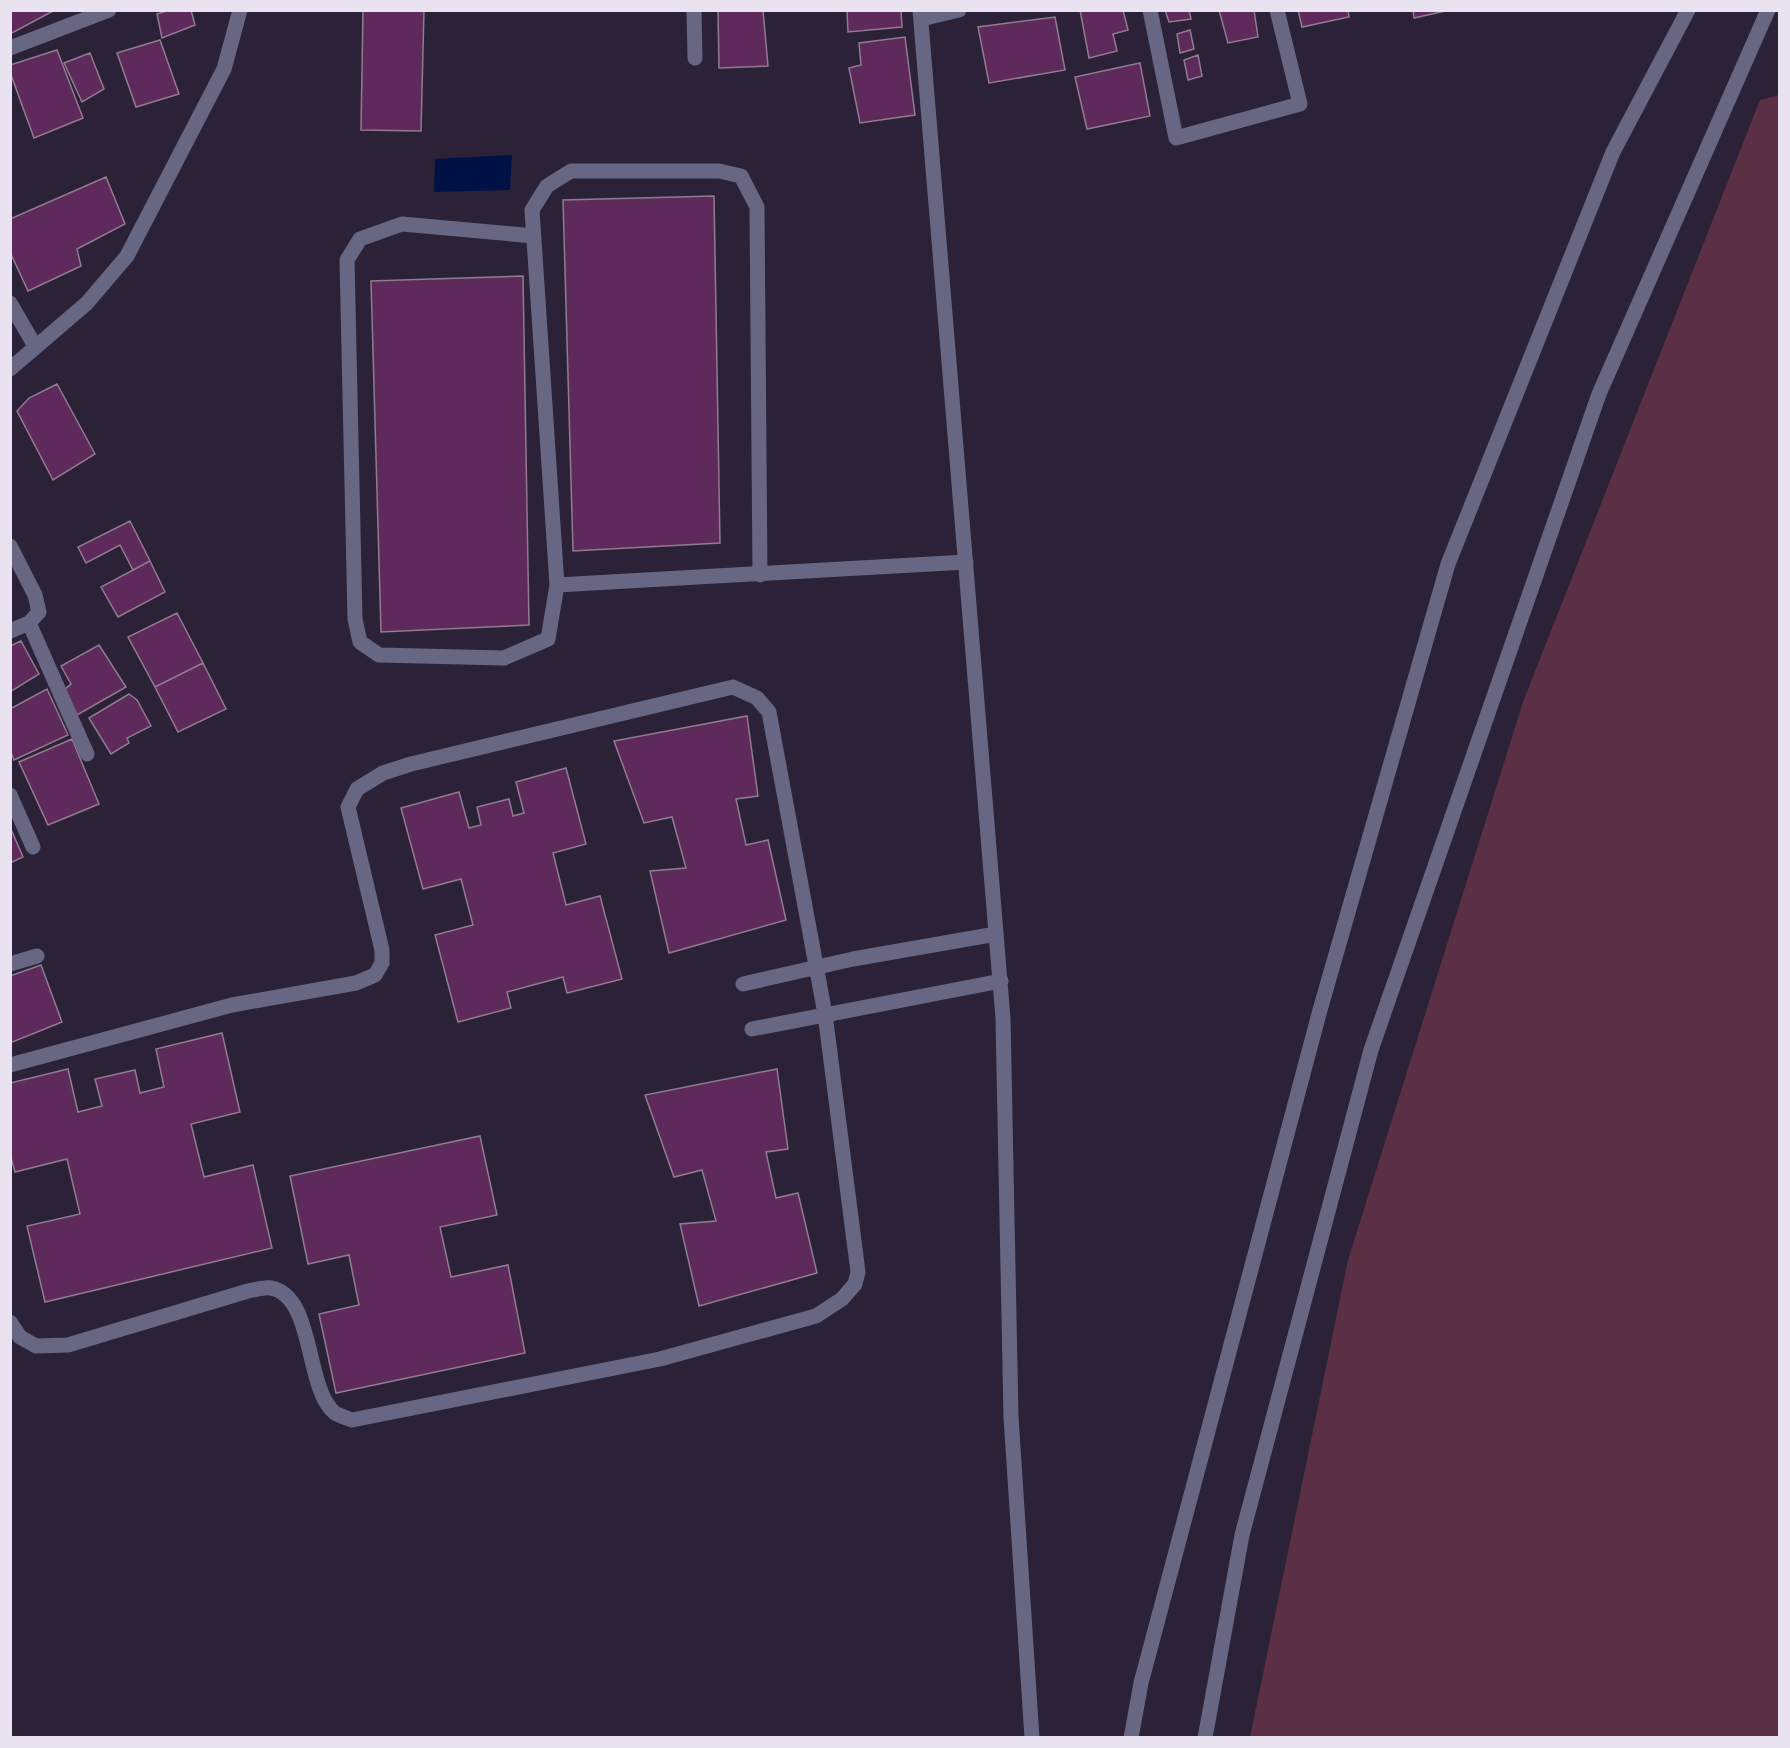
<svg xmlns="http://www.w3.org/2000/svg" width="1790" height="1748" font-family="'PT Serif',serif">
<rect width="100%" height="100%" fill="#2c2237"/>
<path fill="#5b2f44" d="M1779 95V1737H1250L1348 1260 1523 702 1760 100Z"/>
<path fill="#001146" d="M512 155 510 190 434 192 435 159Z"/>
<path fill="#5e2a5c" stroke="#917b8f" stroke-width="1.5" d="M10 10H55L10 34Z
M170 10H191L195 25 162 38 157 14Z
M363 10H424L421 131 361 130Z
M718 10H763L768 66 719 68Z
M847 10H901L902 27 848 32Z
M1080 10H1123L1128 30 1113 34 1117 51 1089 58Z
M1165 10H1189L1191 19 1169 22Z
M1219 10H1254L1258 37 1228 43Z
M1298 10H1348L1349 17 1302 27Z
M1413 10H1450L1414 18Z
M1055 17 1065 70 989 83 978 27Z
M1190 30 1194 49 1180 53 1177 34Z
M905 37 915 115 860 123 849 68 861 65 859 43Z
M160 40 179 94 136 107 117 53Z
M57 50 83 118 34 138 10 72V65Z
M90 53 104 89 82 102 64 63Z
M1198 55 1202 76 1188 80 1184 60Z
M1140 63 1150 116 1087 129 1075 77Z
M106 177 125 224 77 249 81 266 28 291 10 252V219Z
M714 196 720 543 573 551 563 200Z
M523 276 529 625 381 632 371 281Z
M57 384 95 454 53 480 17 411 29 398Z
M130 521 150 561 133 570 120 545 86 563 78 547Z
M150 561 165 592 118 617 101 587Z
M177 613 203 663 155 687 128 637Z
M21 641 39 674 10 692V646Z
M99 645 126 687 77 715 63 691 71 684 61 666Z
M203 663 226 709 178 732 155 687Z
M47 689 68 735 14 760 10 750V709Z
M129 694 137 700 151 726 127 738 129 743 111 754 89 718Z
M747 716 758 796 736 799 746 845 768 840 786 920 669 953 650 871 686 868 672 817 644 823 614 741Z
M72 739 99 804 48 825 19 762Z
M566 768 586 844 553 853 566 905 600 896 622 979 567 993 563 977 507 992 511 1008 458 1022 435 935 473 925 461 879 423 889 401 808 459 792 469 828 481 825 477 807 509 799 513 816 524 813 516 782Z
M10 827 23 857 10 863Z
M41 965 62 1022 10 1043V976Z
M222 1033 240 1112 191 1124 204 1177 253 1165 272 1248 45 1302 27 1226 80 1214 67 1159 15 1172 10 1154V1083L68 1069 78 1112 102 1106 95 1079 135 1070 140 1093 164 1087 156 1049Z
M777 1069 788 1149 766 1152 776 1198 798 1193 817 1273 699 1306 680 1224 716 1221 702 1170 674 1177 645 1095Z
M480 1136 497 1215 440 1227 451 1277 508 1265 525 1353 336 1393 319 1314 359 1305 349 1255 308 1264 290 1176Z"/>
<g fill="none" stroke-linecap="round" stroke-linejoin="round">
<path stroke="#676784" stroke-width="15" d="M694 10 695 58
M920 10 1003 1018 1011 1417 1032 1738
M1150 10 1176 138 1300 104 1277 10
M921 19 959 10
M10 48 109 10
M534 236 402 224 360 239 347 260 355 619 360 642 379 655 504 658 548 639 557 585
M10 303 35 346
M10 546 35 595 39 612 29 623 10 631
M760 575 757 207 741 176 719 171H571L547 186 532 210 557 585 966 562
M29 623 87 754
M10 795 33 847
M10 964 37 956
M743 984 853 959 996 934
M752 1029 1001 981
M10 1065 232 1005 356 983 375 975 382 963V950L348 807 357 789 383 773 411 764 733 687 757 698 769 712 825 1014 858 1272 855 1284 842 1299 816 1316 660 1359 352 1420C347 1418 340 1416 335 1413 305 1390 315 1296 271 1288 264 1287 255 1290 248 1291L68 1345 36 1346 20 1337 10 1322"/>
<path stroke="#676784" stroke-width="15" d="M10 369 87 303 127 256 224 69 240 10
M1131 1738 1141 1683 1320 1010 1448 564 1613 152 1688 10
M1205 1738 1242 1535 1371 1050 1599 394 1768 10"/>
</g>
<rect width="1790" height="1748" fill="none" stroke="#e9e2f0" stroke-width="24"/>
</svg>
